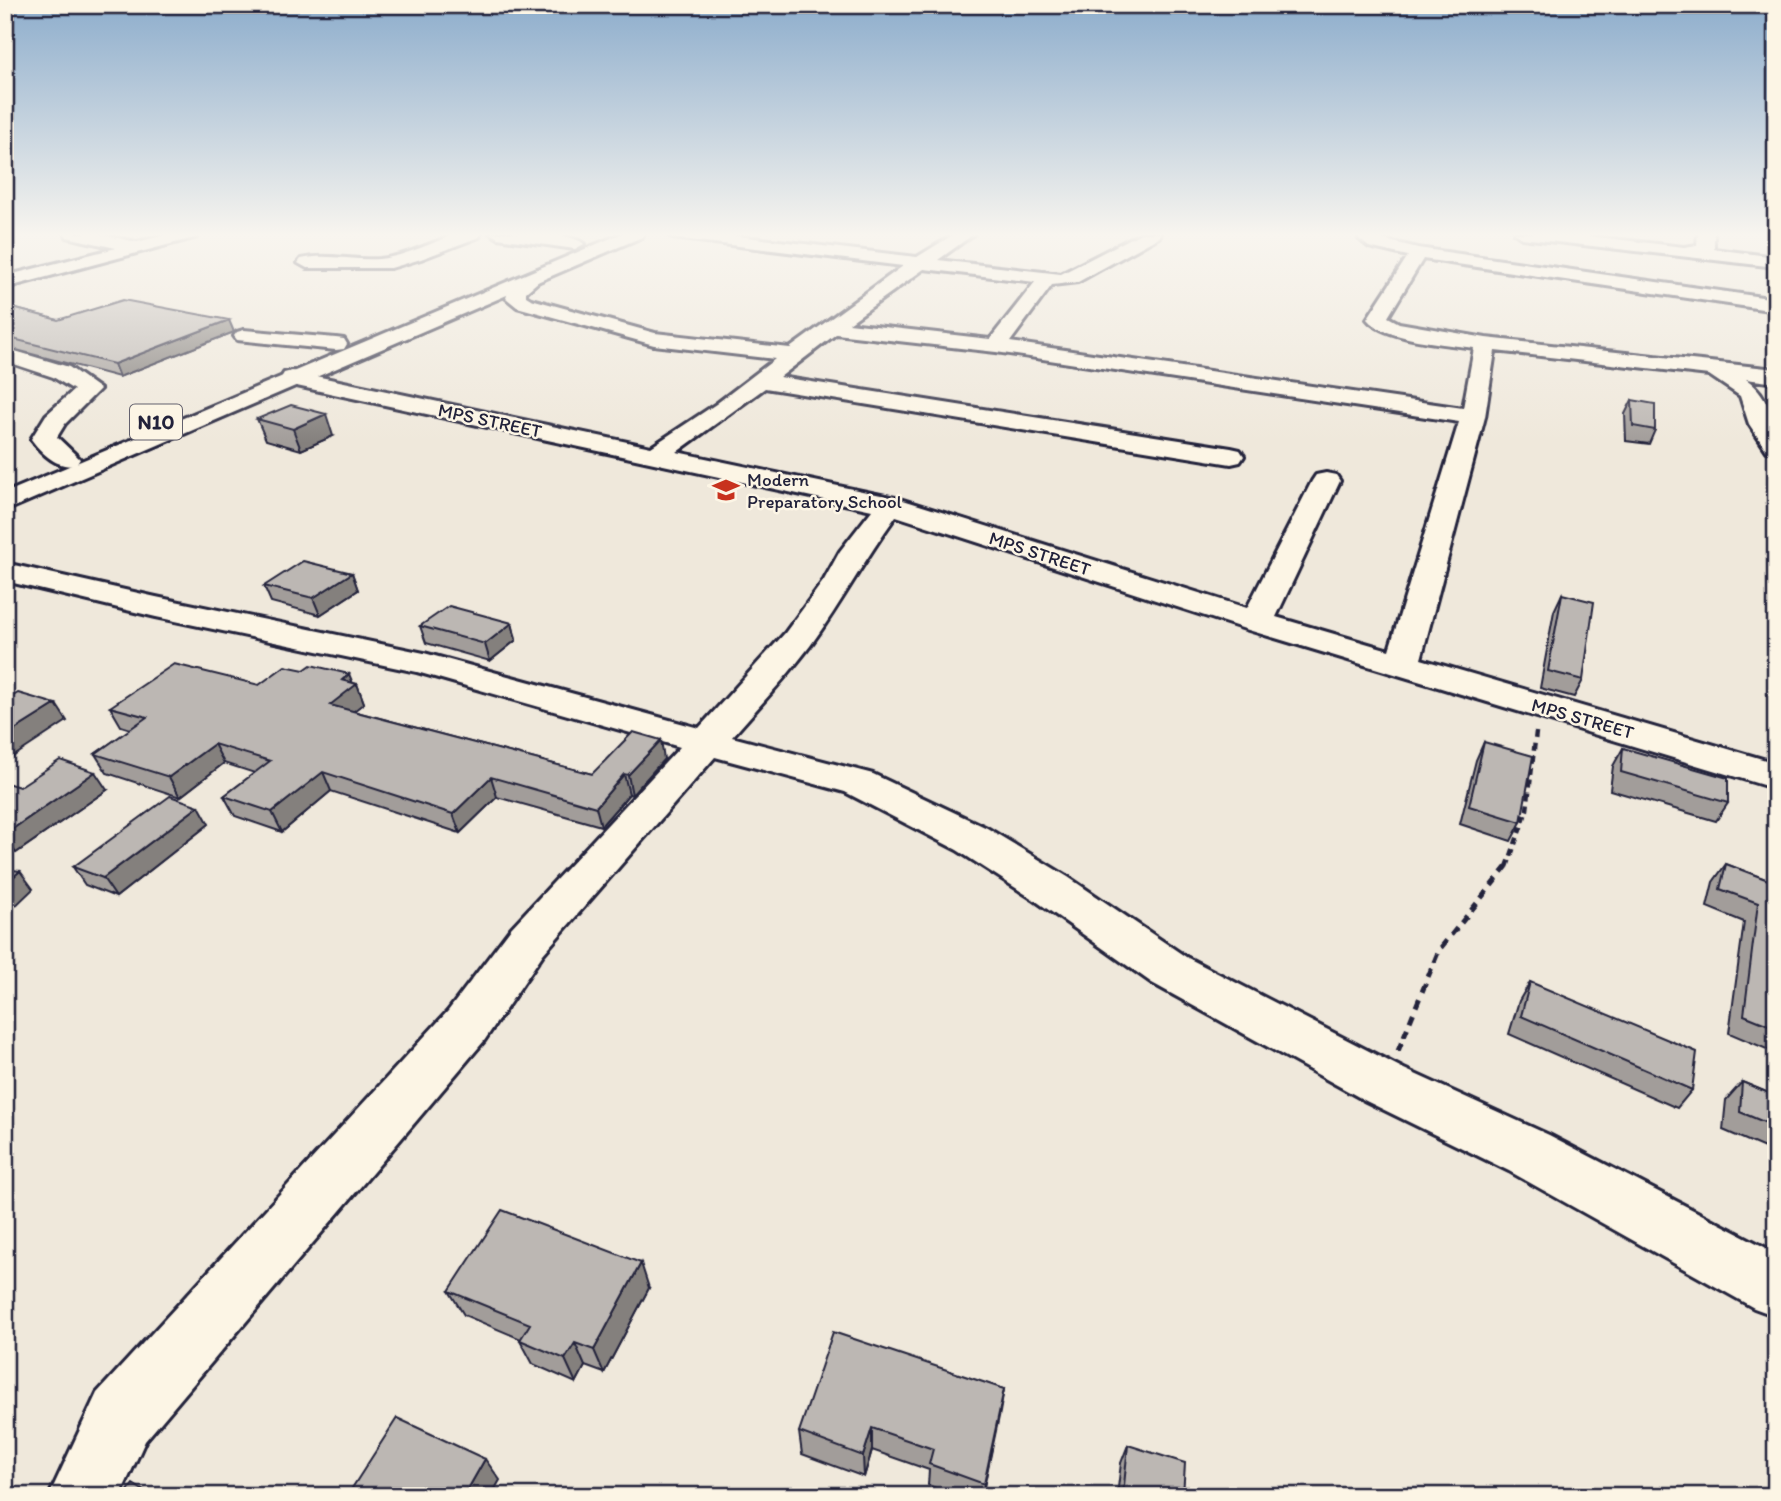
<svg xmlns="http://www.w3.org/2000/svg" width="1781" height="1501" font-family="Itim,sans-serif">
<rect width="100%" height="100%" fill="#efe8db"/>
<filter id="ink" filterUnits="userSpaceOnUse"><feTurbulence type="fractalNoise" baseFrequency=".0143" numOctaves="2"/><feDisplacementMap in="SourceGraphic" scale="14" xChannelSelector="R" yChannelSelector="G"/><feConvolveMatrix kernelMatrix="1 2 1 2 8 2 1 2 1" color-interpolation-filters="sRGB"/></filter>
<g filter="url(#ink)">
<g fill="none" stroke-linecap="round" stroke-linejoin="round">
<defs>
<path id="minor" d="M65 233H94L137 242 173 233H199L197 237 5 288V276L116 248 67 237Z
M458 233H481L479 237 421 259 391 268H307L298 263 301 259C327 253 353 261 379 259 407 256 433 242 458 233Z
M490 233C509 232 571 231 584 244L575 249 498 238Z
M665 233H712L917 257 956 233H975L938 260 1061 274 1141 233H1161L1159 237 1078 282 1052 285 1010 342 1463 408 1474 348C1448 344 1383 340 1367 319L1408 256 1369 247 1359 239 1358 233H1375L1381 239 1418 248 1776 299V311L1423 259 1388 317 1399 323 1486 338 1776 369V383L1746 379C1771 396 1776 426 1776 454L1767 451 1749 424 1740 396 1709 375 1495 351 1485 417 1421 659 1776 763V789L1245 629 896 516C865 558 841 604 810 646 786 678 758 707 732 737L873 774 987 828 1068 877 1186 957 1404 1069 1549 1135 1776 1253V1316L1754 1308 1509 1171 1366 1101 1152 983 1036 901 957 850 845 792 715 757 543 954 484 1041 145 1441 120 1496H49L97 1393 448 1011 511 928 680 747 417 672 156 617 5 581V563L156 597 424 653 699 728 785 633 824 580 840 551 872 510 292 385 284 383 281 378 284 373 292 371 651 447 716 404 775 359 654 345 517 307 506 298 510 286 538 269 547 274 526 292V296L531 299 655 333 790 348 903 266 673 238ZM924 269 1035 282 990 339 849 323ZM836 334 996 352 1459 422 1389 650 1276 617 1340 481 1336 475 1326 473 1316 475 1312 481 1247 608 900 499 677 452 765 388 1231 464 1240 462 1244 456 1240 450 1231 448 780 377Z
M1514 233H1562L1684 247 1697 245 1698 233H1714V249L1776 257V267L1522 238Z
M244 330 336 338 344 339 347 344 344 349 336 350 237 340 234 336 237 332Z
M5 348 69 367 100 389 65 424 57 437 80 459 76 465C58 469 42 454 31 439L46 415 74 390 53 377 5 361Z"/>
<path id="highway" d="M623 233H644L642 237 5 511V493Z"/>
</defs>
<use href="#minor" stroke="#22223b" stroke-width="6"/>
<use href="#highway" stroke="#22223b" stroke-width="6"/>
<path stroke="#22223b" stroke-width="2" stroke-dasharray="3.5 2.5" stroke-linecap="butt" d="M353 233H356"/>
<path stroke="#22223b" stroke-width="4.5" stroke-dasharray="7 5" stroke-linecap="butt" d="M1507 867 1527 810 1536 732"/>
<path stroke="#22223b" stroke-width="5" stroke-dasharray="9 7" stroke-linecap="butt" d="M1398 1051 1439 950 1508 865"/>
<use href="#minor" fill="#fcf5e5" fill-rule="evenodd"/>
<use href="#highway" fill="#fcf5e5" fill-rule="evenodd"/>
</g>
<path fill="#a29d9a" stroke="#22223b" stroke-width="2" d="M5 306 58 320 234 332 119 377 5 347Z
M1632 400 1655 430 1649 444 1626 441 1625 414Z
M257 419 333 436 301 450 266 440Z
M352 573 358 590 320 615 271 602 264 586Z
M1562 594 1583 680 1574 697 1540 688 1554 611Z
M512 623 516 640 490 661 426 643 420 626Z
M353 683 357 684 364 703 353 711 592 774 664 759 632 795 629 794 601 826 497 797 460 833 331 791 282 832 235 816 224 796 255 773 224 763 180 797 107 773 95 754 131 729 121 726 110 707 259 685Z
M1484 742 1521 822 1511 841 1460 824 1476 760Z
M1623 748 1728 803 1716 821 1610 790 1613 766Z
M5 784 19 787 107 790 16 853 5 849Z
M209 824 116 897 85 885 73 867Z
M1726 864 1776 883V1053L1729 1033 1744 922 1707 907 1713 882Z
M1530 982 1692 1090 1677 1108 1509 1034 1519 1001Z
M1742 1082 1776 1096V1153L1723 1130 1726 1100Z
M649 1288 604 1373 585 1366 576 1383 533 1364 520 1340 521 1339 464 1315 449 1291Z
M1004 1389 982 1496H957L928 1485 929 1470 872 1450 864 1477 802 1454 799 1432Z
M1128 1445 1183 1496H1117L1121 1463Z"/>
<path fill="#84807d" stroke="#22223b" stroke-width="2" d="M229 320 234 332 119 377 114 364Z
M326 414 333 436 301 450 293 429Z
M352 573 358 590 320 615 313 598Z
M512 623 516 640 490 661 485 644Z
M349 674 354 686 357 684 364 703 338 724 330 705 342 680Z
M56 704 67 721 5 762V736Z
M661 740 664 759 632 795 628 775Z
M214 744 224 763 180 797 169 777Z
M95 772 107 790 16 853 5 838V834Z
M323 772 331 791 282 832 272 812Z
M624 774 629 794 601 826 596 807Z
M491 777 497 797 460 833 453 814Z
M199 806 209 824 116 897 103 878Z
M20 871 33 889 5 916V884Z
M641 1263 649 1288 604 1373 594 1350Z
M575 1343 585 1366 576 1383 565 1359Z
M1004 1389 1000 1412 982 1496 984 1484Z
M872 1428V1450L864 1477 863 1456Z
M485 1459 500 1480 491 1496H464Z"/>
<path fill="#bcb7b3" stroke="#22223b" stroke-width="2" d="M123 300 229 320 114 364 5 337V306L58 320Z
M1632 400 1655 404V430L1633 426Z
M291 405 326 414 293 429 257 419Z
M303 561 352 573 313 598 264 586Z
M1562 594 1594 602 1583 680 1548 671Z
M449 606 512 623 485 644 420 626Z
M174 664 259 685 285 666 304 670 311 665 349 674 342 680 357 684 330 705 592 774 633 732 661 740 628 775 624 774 596 807 491 777 453 814 323 772 272 812 224 796 270 761 214 744 169 777 95 754 147 717 110 707Z
M18 693 56 704 5 736V701Z
M1484 742 1533 756 1521 822 1469 806Z
M1623 748 1728 778V803L1621 772Z
M60 760 95 772 5 834V784L7 783 19 787Z
M170 796 199 806 103 878 73 867Z
M1726 864 1776 883V1028L1744 1015 1758 903 1720 889Z
M5 869 20 871 5 884Z
M1530 982 1697 1052 1692 1090 1521 1016Z
M1742 1082 1776 1096V1127L1740 1112Z
M502 1210 641 1263 594 1350 575 1343 565 1359 520 1340 530 1324 449 1291Z
M833 1332 1004 1389 984 1484 929 1464 933 1449 872 1428 863 1456 799 1432Z
M397 1418 485 1459 464 1496H347Z
M1128 1445 1185 1463 1183 1496H1123Z
M133 1484 152 1496H124Z"/>
</g>
<linearGradient id="sky" x2="0" y2="1"><stop stop-color="#8dadcc"/><stop offset="0.53" stop-color="#f8f5ef"/><stop offset="1" stop-color="#f8f5ef" stop-opacity="0"/></linearGradient>
<rect width="1781" height="443" fill="url(#sky)"/>
<defs>
<symbol id="school-bare" viewBox="-9 -9 18 18"><path d="M0-5L7-2L0 1L-7-2ZM-4 1L0 2.5L4 1V4Q0 6-4 4Z" fill="#c8321e" stroke="#fcf5e5" stroke-width="2.5" paint-order="stroke"/></symbol>
</defs>
<g fill-rule="evenodd">
<use href="#school-bare" x="707" y="471" width="38" height="38"/>
</g>
<g text-anchor="middle" stroke-width="5" stroke-linejoin="round" paint-order="stroke">
<g font-size="19" fill="#22223b" stroke="#fcf5e5">
<text transform="translate(490 420) rotate(12)" y="7">MPS STREET</text>
<text transform="translate(1040 553) rotate(18)" y="7">MPS STREET</text>
<text transform="translate(1583 718) rotate(16)" y="7">MPS STREET</text>
</g>
<g font-size="19" fill="#22223b" stroke="#fcf5e5" text-anchor="start">
<text x="747" y="486">Modern<tspan x="747" dy="22">Preparatory School</tspan></text>
</g>
<rect fill="#fcf5e5" stroke="#63616e" stroke-width="2" x="130" y="404.5" width="52" height="35" rx="5"/>
<g font-size="21" font-weight="bold" fill="#22223b">
<text x="156" y="429">N10</text>
</g>
</g>
<rect width="1781" height="1501" fill="none" stroke="#fcf5e5" stroke-width="28"/>
<rect x="14" y="14" width="1753" height="1473" fill="none" stroke="#22223b" stroke-width="2.5" filter="url(#ink)"/>
</svg>
